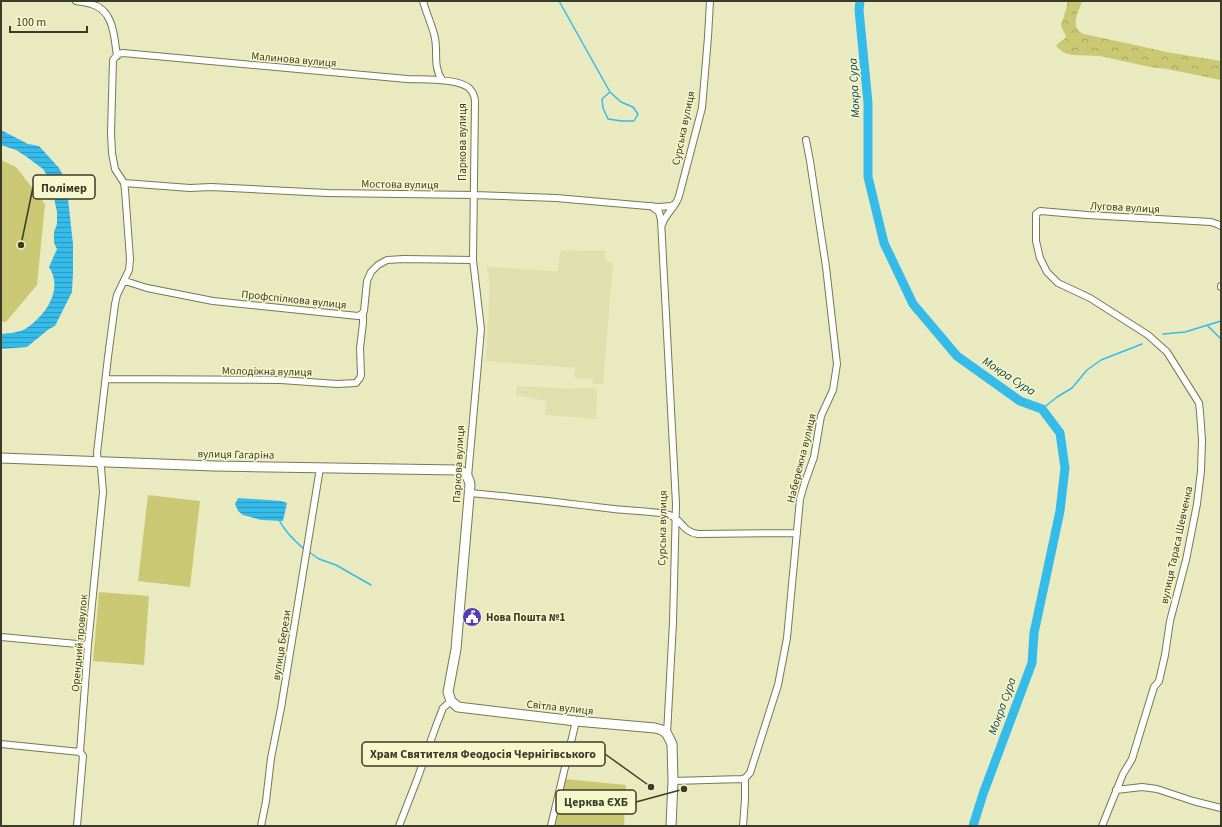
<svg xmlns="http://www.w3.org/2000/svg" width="1222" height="827" font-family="'Source Sans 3',sans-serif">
<defs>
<pattern id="forest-crowns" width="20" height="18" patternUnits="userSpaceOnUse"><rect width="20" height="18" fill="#cbc874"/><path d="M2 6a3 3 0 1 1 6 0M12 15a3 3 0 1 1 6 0" fill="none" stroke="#a6a45f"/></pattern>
<pattern id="water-rules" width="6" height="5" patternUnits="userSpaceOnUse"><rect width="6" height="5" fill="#35bbea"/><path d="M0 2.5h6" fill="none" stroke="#2e99be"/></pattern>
</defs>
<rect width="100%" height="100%" fill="#eaeac0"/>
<path fill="#e0e0ae" d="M561 250 605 251V261L613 263 603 384H593V379L574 378 575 368 486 361 490 282 486 267 557 271Z
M517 386 571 389 584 388 597 389 596 419 545 415 546 401 516 395Z"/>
<path fill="#cbc874" d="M1 160 16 167 45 204 37 285 6 322H1Z
M148 495 200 501 190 587 138 581Z
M99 592 149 596 144 665 93 661Z
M565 779 626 785 624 826H553Z"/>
<path fill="url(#forest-crowns)" d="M1067 1H1082C1078 13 1069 28 1084 34L1140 46 1166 52 1221 61V80L1167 69 1150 67 1100 56 1073 55 1067 54 1063 52 1056 46C1059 41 1065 41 1066 36L1061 26 1067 6Z"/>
<path fill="url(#water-rules)" d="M1 130 28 144 39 146 59 168 66 181 73 244V272L72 292 55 326 49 329 27 347 1 349V334C9 333 18 333 25 329 45 316 64 290 49 267L57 249 54 243V232L57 224V212L50 180 43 169 24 155 16 150 1 145Z
M238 498 281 501 287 503 283 521 261 520 243 515 238 511 235 504Z"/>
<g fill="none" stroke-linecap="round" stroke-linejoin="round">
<path stroke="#35bbea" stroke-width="1.5" d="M559 1 610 92 621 102 633 107 638 114 634 121H622L608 119 603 108 602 99 610 92
M1207 325 1221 339
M1163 334 1185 332 1221 321
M1042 409 1057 397 1072 388 1087 370 1101 360 1142 344
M279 520C285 532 295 541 304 549
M309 552 319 559 336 565 371 585"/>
<path stroke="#35bbea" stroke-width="9" d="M860 1 859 10 868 103V177L884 243 913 304 957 356 1020 401 1042 409 1060 433 1065 468 1060 511 1034 633 1032 663 983 794 973 826"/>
<defs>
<path id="street" d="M76 1C81 2 86 2 91 4 114 10 114 36 117 56
M423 1C426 12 431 23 434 34 439 50 432 65 442 80
M124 183 190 188 211 187 327 193 474 195 556 198 659 207 671 206 675 204
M651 206 659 212 661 220 676 504 673 622 667 734
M662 225C665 214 676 207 679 196L702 108 708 37 710 1
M125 281 147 288 213 301 358 316 362 314 364 311 367 281 371 272 378 265 387 260 404 259 473 260
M1221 286V287
M106 379 281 380 337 384 356 383 360 378 361 375 360 348 363 323V313
M469 493C518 497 566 503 614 509 631 511 649 511 666 514 682 517 681 532 698 534L797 533
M1 637 88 645
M1 744 80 752
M673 781 742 779 745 778
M1116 790 1142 787 1157 789 1193 801 1221 808
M77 826 83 756 80 752 88 645 103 492 101 467 98 462 97 453 108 357 115 304 117 295 129 270 130 259 125 190 124 183 115 169 112 153 111 133 113 60 118 54 123 53 407 79C423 80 457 78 469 88 473 92 475 97 475 102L473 260 481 329 468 477
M261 826 266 801 271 758 281 708 320 468
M399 826 418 777 436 726 443 708 451 701
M551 826 576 721
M743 826 745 799V778L750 773 778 685 782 664 787 638 800 499 804 485 814 457 821 416 833 390 837 364 826 267 810 161 806 140
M1102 826 1123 774 1132 759 1154 687 1159 681 1165 655 1170 621 1186 560 1197 504 1201 471 1202 440 1200 412 1199 403 1167 352 1148 335 1090 298 1058 283 1047 272 1040 258 1036 241V214L1040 211 1087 215 1211 222 1217 224 1221 226"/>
<path id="secondary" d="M1 458 214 466 458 470C465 472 469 477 470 485L456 649 448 692 451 701 458 707 576 721 655 728 662 730 667 734 672 744 673 781 671 826"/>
</defs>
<use href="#street" stroke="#787851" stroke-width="8"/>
<use href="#secondary" stroke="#787851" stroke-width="11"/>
<use href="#street" stroke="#fff" stroke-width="6"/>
<use href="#secondary" stroke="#fff" stroke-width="9"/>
</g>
<defs>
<symbol id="civic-disc" viewBox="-11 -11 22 22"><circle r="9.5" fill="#573db5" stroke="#f7f7cc"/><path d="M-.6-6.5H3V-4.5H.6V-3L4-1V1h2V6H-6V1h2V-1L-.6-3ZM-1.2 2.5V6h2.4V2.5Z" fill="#fff"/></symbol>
</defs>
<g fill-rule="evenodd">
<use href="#civic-disc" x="461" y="606" width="22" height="22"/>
</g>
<g text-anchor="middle" stroke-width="3" stroke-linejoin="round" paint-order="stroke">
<g font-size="11" fill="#3b3b2a" stroke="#f7f7cc">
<text transform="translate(294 59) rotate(5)" y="4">Малинова вулиця</text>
<text transform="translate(683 128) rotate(-78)" y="4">Сурська вулиця</text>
<text transform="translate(462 142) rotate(-90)" y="4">Паркова вулиця</text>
<text transform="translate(400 184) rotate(1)" y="4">Мостова вулиця</text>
<text transform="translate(1125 207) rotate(3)" y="4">Лугова вулиця</text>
<text transform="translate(294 299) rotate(6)" y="4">Профспілкова вулиця</text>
<text transform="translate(267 371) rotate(1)" y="4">Молодіжна вулиця</text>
<text transform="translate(236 454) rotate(1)" y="4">вулиця Гагаріна</text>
<text transform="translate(801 458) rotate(-76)" y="4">Набережна вулиця</text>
<text transform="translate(458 464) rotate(-87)" y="4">Паркова вулиця</text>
<text transform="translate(662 528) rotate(-89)" y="4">Сурська вулиця</text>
<text transform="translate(1176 545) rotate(-78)" y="4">вулиця Тараса Шевченка</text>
<text transform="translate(79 643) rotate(-85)" y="4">Орендний провулок</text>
<text transform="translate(281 645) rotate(-81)" y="4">вулиця Берези</text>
<text transform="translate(560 707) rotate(6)" y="4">Світла вулиця</text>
</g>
<g font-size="11" font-weight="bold" fill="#3b3b2a" stroke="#f7f7cc" text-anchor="start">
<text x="486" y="621">Нова Пошта №1</text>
</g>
<g font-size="12" font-style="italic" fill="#053f52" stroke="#f7f7cc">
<text transform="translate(854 88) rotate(-93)" y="4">Мокра Сура</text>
<text transform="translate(1009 376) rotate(33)" y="4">Мокра Сура</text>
<text transform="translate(1002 706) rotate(-70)" y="4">Мокра Сура</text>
</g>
</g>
<path fill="none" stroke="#3b3b2a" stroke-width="1.5" d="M21 245L33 187M651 787L605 754M684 789L636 802"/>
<g fill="#3b3b2a" stroke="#f7f7cc" stroke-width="1.5">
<circle cx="21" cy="245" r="4"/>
<circle cx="651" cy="787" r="4"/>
<circle cx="684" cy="789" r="4"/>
</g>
<g fill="#f7f7cc" stroke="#3b3b2a" stroke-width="1.5">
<rect x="33" y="175" width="62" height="24" rx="4"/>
<rect x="362" y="742" width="243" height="24" rx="4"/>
<rect x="556" y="790" width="80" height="24" rx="4"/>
</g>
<g font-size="12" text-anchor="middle" font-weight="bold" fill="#3b3b2a">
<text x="64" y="192">Полімер</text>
<text x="483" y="758">Храм Святителя Феодосія Чернігівського</text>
<text x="596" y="806">Церква ЄХБ</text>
</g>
<rect width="1222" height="827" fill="none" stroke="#3b3b2a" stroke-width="4"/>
<path d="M10 26v6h77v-6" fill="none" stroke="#3b3b2a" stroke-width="2"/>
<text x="16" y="26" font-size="12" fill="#3b3b2a" stroke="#f7f7cc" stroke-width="3" paint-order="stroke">100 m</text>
</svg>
